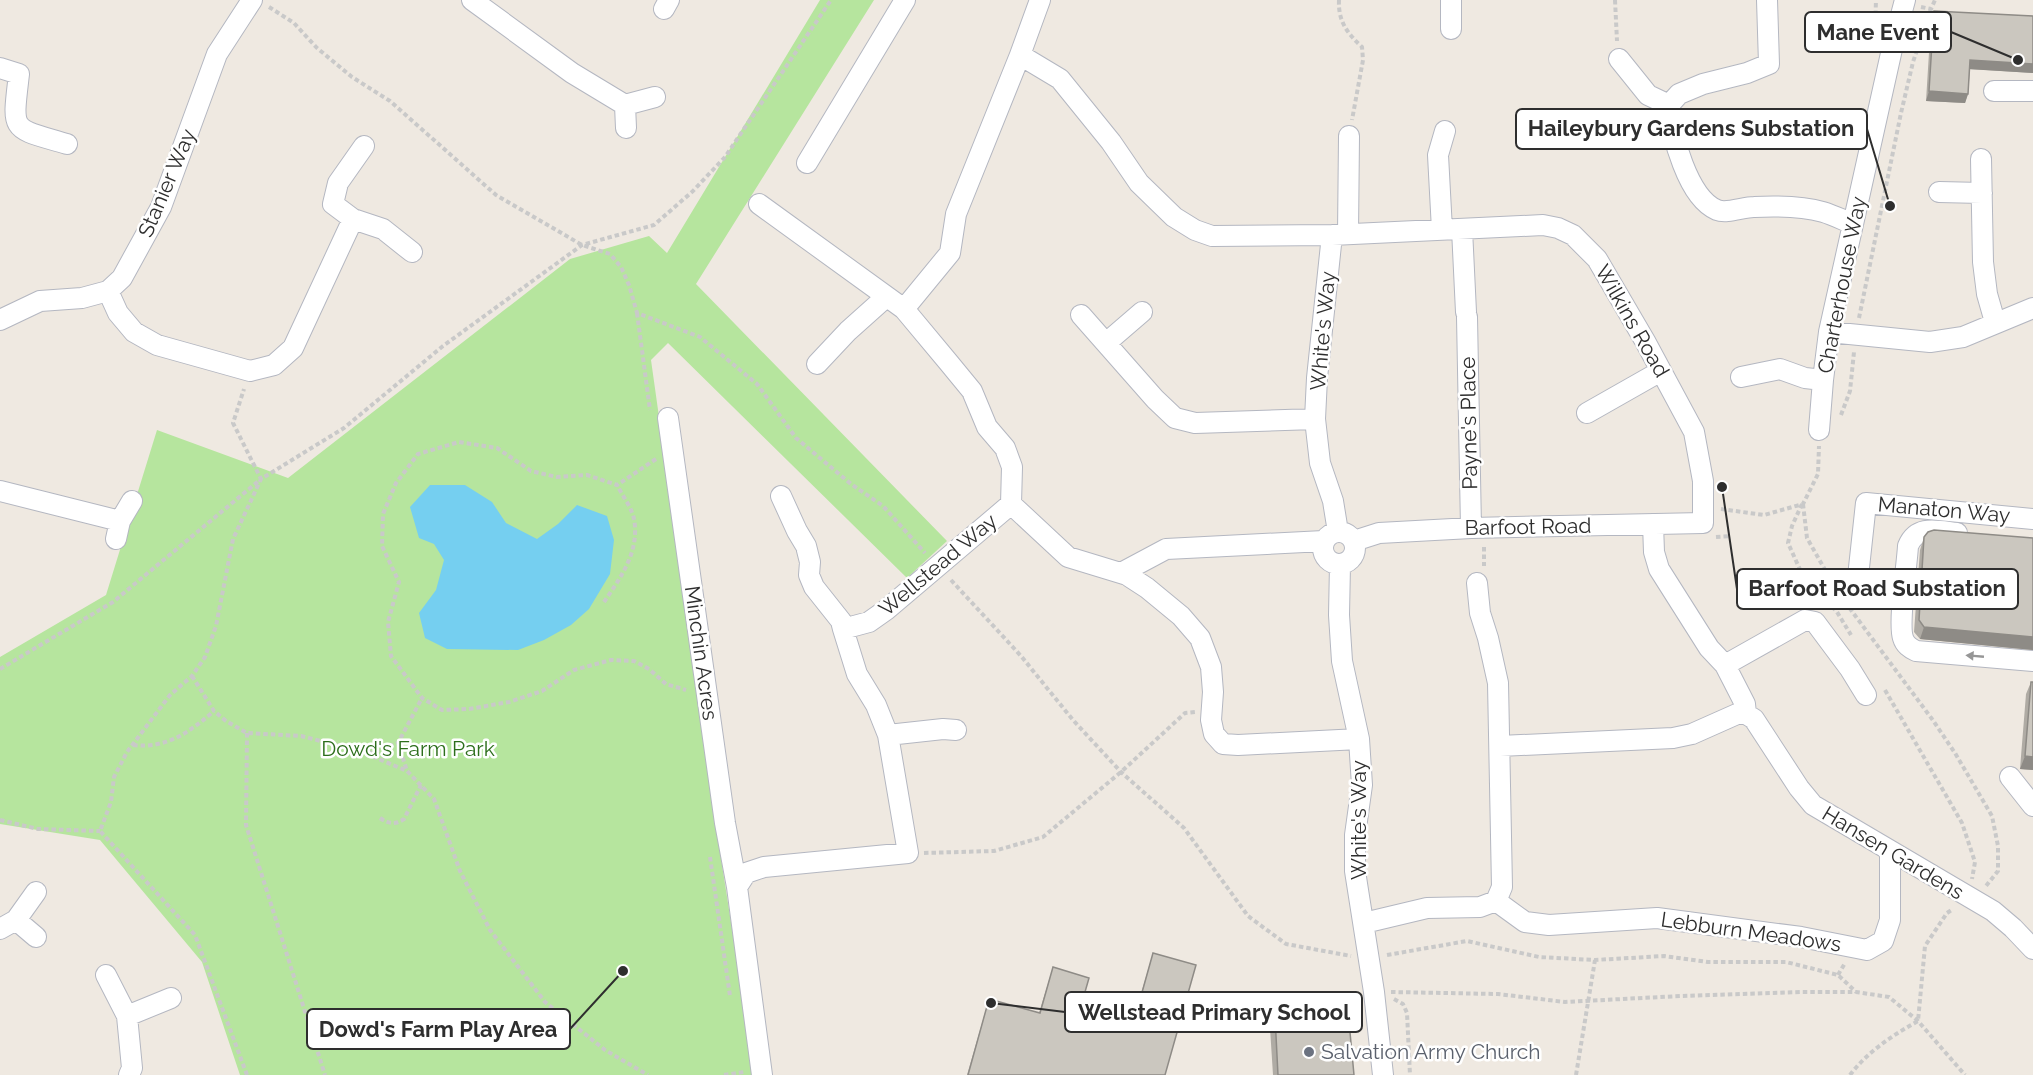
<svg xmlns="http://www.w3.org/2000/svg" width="2033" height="1075" font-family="Raleway,sans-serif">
<rect width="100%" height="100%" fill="#efe9e1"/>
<path fill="#b6e59e" d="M820 0H874L696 284 947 541 907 578 668 343 651 360 722 865 755 1075H240L202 962 100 840 0 824V657L106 595 157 430 288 478 570 259 649 236 667 253Z"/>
<path fill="#75cff0" d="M430 485H465L492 502 506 523 537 539 558 524 577 505 607 516 614 540 610 574 589 609 571 625 544 640 518 650 447 649 425 638 419 613 436 590 444 560 434 544 419 538 410 507Z"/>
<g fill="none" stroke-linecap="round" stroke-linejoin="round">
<defs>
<path id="minor" d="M472 0 572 73 625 105 626 128
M1451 0V29
M1767 0 1769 64 1747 73 1703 84 1679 94 1669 105C1671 135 1688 198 1717 210 1727 214 1743 207 1754 207 1775 206 1802 206 1823 212 1833 215 1843 220 1853 224
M664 9 669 0
M1020 55 1040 0
M1619 59 1648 95 1669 105
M0 68 19 74C12 134 10 127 67 144
M1994 91H2033
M625 105 655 97
M364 146 338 183 333 204 353 219 383 229 412 252
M1981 159 1983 262 1987 294 1995 322
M807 163 905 0
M1939 192 1982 193
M1462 229 1466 312
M1442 230 1438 155 1445 131
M1348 234 1349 136
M1332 235 1317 378 1315 419 1320 463 1333 501 1338 532
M108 291 118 313 134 332 157 345 250 371 274 365 293 348 353 219
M904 309 950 253 956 214 1020 55 1060 79 1111 142 1139 183 1174 217 1195 230 1212 236 1332 235 1543 225 1558 228 1573 235 1597 259 1645 341 1694 432 1703 481V523L1471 528 1379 533 1354 541
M1081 315 1155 399 1175 418 1195 423 1315 419
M1467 317 1471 528
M0 320 40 301 82 298 108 291 122 278 161 207 217 54 252 0
M1829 332 1930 342 1963 337 2033 308
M1106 343 1142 312
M817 364 848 331 886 297
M1741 377 1780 369 1805 378 1823 380
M1587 413 1661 371
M668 418 725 823 737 887 762 1075
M1819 430 1823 380 1829 332 1892 49 1905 0
M0 491 120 521
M781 496 797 531 806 546 810 562 809 575 814 587 841 621 843 629
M1011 504 1068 557 1127 575 1147 588 1181 616 1200 638 1211 667 1213 692 1211 720 1214 734 1223 744 1238 745 1359 739
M1653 524 1654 552 1659 569 1709 648 1725 665 1745 704 1746 714
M1323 548a16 16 0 1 1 32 0a16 16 0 1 1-32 0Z
M1957 533C1938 531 1917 524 1908 546 1907 565 1898 623 1903 638 1905 645 1910 648 1916 651L2033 661
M116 539 120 521 132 501
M1340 565 1339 615 1342 661 1359 739 1362 785 1355 835V871L1374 992 1383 1075
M1121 573 1166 549 1324 541
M1857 586 1866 503 2033 519
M1725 665 1805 620 1815 622 1850 669 1866 695
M888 735 943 729 956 730
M1500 746 1673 738 1692 734 1737 714H1746L1754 719 1799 788 1813 805 1993 911 2013 928 2033 949
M2010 777 2033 806
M737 887 746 873 764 867 908 853 888 735 876 705 857 674 843 629 869 622 886 610 1011 504 1012 467 1005 448 987 427 972 391 949 363 904 309 759 204
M1496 901 1525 922 1549 925 1657 918 1801 937 1867 950 1883 941 1890 920V851
M16 920 36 937
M1364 923 1427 908 1480 907 1496 901 1502 887 1498 683 1488 638 1480 613 1477 583
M0 929 16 920 36 892
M106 975 127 1016 132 1068 129 1075
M127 1016 171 998"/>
</defs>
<use href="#minor" stroke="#b4b7c1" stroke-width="22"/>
<path stroke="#c9c9c9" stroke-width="4" stroke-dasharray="4.5 3" stroke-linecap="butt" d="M1339 0C1338 21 1347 33 1362 47L1363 60 1352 120
M1615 0 1617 41
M269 7 294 23 317 48 352 77 390 101 496 195 582 245 610 254 621 267 629 285 637 313 700 337 757 384 796 438 851 484 883 506 925 553
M1921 7 1931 9 1935 0
M1875 30 1876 0
M637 313 650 410
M1859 318 1901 113 1913 62 1931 9
M1841 415 1850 391 1854 352
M656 459 617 485 587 475 557 477 531 471 497 448 459 442 418 454 396 483 383 514 382 546 399 582 388 622 391 656 422 698 442 710 469 709 509 702 542 691 574 670 611 660 634 661 649 669 666 684 686 690
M1802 504 1792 526 1788 543 1802 574 1837 612 1851 635
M1803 504 1807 538 1837 591
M1721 509 1764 515 1803 504 1818 474 1819 446
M1716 537 1730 536
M1484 547V566
M951 580 1021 656 1073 720 1121 772 1184 828 1248 916 1286 944 1351 956
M604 602C621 577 640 551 634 519 632 508 622 495 617 485
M1845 602 1932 719 1955 753 1992 816 1998 846V871L1986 886
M0 669 113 602 261 479 233 423 244 389
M192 676 214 711 226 721 247 733 301 736 360 751 407 771 434 799 460 871 490 930 545 1002 605 1050 648 1075
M1885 690 1962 823 1975 862 1972 879
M247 733 246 825 325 1075
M398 743 407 771
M133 745C166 749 190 732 214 711
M368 754 398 743 422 698
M380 818C389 824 395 825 404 819L421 785
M0 820 38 829 100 831
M924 853 994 851 1043 837 1121 772 1185 713 1195 712
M710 857 730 996
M1387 955 1467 941 1539 957 1595 960 1664 956 1708 962H1786L1838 975 1856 992
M1838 975 1845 963
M1391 992 1498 994 1565 1002 1680 996 1800 992H1856L1889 997 1918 1021 1965 1075
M1394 999 1403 1004 1407 1013 1410 1075
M247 1075 195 935 100 831 111 802 114 777 127 752 170 695 192 676 205 657 216 626 233 539 261 479 344 428 443 346 582 245 654 225 693 191 725 157 831 0
M724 1075 744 1072
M1576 1075 1595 960
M1850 1075C1867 1052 1893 1035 1918 1021L1925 946 1947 913 1953 909"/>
<use href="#minor" stroke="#fff" stroke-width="20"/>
</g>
<path fill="#afaba4" d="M1934 11 2033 16V73L1970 69 1968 94 1965 103 1926 101 1931 20Z
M1924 537 2033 538V650L1920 639 1914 632 1920 550Z
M2031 682H2033V770L2020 769 2026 694Z
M1153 953 1165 1075H967L989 999 1039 1013 1053 967 1083 999 1135 1014Z
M1275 1016 1354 1075H1273L1270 1028Z"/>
<path fill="#8e8b86" d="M1970 60 2033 64V73L1967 69Z
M1929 91 1968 94 1965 103 1926 101Z
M1924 627 2033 637V650L1920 639Z
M2025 756 2033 757V770L2020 769Z"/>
<path fill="#cbc7bf" stroke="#8e8b86" stroke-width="1.5" d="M1934 11 2033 16V64L1970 60 1968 94 1929 91Z
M1934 530 2033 538V637L1924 627 1919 620 1924 537 1928 532Z
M2031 682H2033V757L2025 756Z
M1153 953 1196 965 1165 1075H968L989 999 1040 1013 1053 967 1089 978 1083 999 1136 1014Z
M1348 1011 1354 1075H1278L1275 1016Z"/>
<defs><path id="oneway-solid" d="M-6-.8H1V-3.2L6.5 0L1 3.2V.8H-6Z" transform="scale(1.5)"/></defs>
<use fill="#969696" href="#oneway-solid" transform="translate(1975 656) rotate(-175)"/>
<circle fill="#6b7280" stroke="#fff" stroke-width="2" cx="1309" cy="1052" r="6"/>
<g text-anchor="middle" stroke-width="5" stroke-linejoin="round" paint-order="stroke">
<g font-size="21" fill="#2e2e2e" stroke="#fff">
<text transform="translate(167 183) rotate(-67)" y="7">Stanier Way</text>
<text transform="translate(1842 285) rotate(-79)" y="7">Charterhouse Way</text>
<text transform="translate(1632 321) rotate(60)" y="7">Wilkins Road</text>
<text transform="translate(1323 331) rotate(-85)" y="7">White's Way</text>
<text transform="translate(1469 423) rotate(-91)" y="7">Payne's Place</text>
<text transform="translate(1944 510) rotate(5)" y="7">Manaton Way</text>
<text transform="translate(1528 527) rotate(-1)" y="7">Barfoot Road</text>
<text transform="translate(938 565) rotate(-40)" y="7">Wellstead Way</text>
<text transform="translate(701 653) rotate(82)" y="7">Minchin Acres</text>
<text transform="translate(1359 820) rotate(-90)" y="7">White's Way</text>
<text transform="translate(1893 853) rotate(31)" y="7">Hansen Gardens</text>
<text transform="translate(1751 932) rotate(8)" y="7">Lebburn Meadows</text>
</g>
<g font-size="21" fill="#2c6e1b" stroke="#fff">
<text x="408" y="756">Dowd's Farm Park</text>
</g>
<g font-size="21" fill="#5b616d" stroke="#fff" text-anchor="start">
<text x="1321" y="1059">Salvation Army Church</text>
</g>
</g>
<path fill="none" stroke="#2e2e2e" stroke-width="2" d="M2018 60L1951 32M1890 206L1867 129M1722 487L1737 589M991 1003L1065 1012M623 971L570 1029"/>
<g fill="#2e2e2e" stroke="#fff" stroke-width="2">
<circle cx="2018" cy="60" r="6"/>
<circle cx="1890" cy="206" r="6"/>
<circle cx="1722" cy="487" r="6"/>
<circle cx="991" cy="1003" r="6"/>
<circle cx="623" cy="971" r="6"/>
</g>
<g fill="#fff" stroke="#2e2e2e" stroke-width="2">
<rect x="1805" y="12" width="146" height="40" rx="6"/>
<rect x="1516" y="109" width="351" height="40" rx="6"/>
<rect x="1737" y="569" width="281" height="40" rx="6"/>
<rect x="1065" y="992" width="297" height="40" rx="6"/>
<rect x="307" y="1009" width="263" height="40" rx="6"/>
</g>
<g font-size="22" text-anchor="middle" font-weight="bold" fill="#2e2e2e">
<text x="1878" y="40">Mane Event</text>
<text x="1691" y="136">Haileybury Gardens Substation</text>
<text x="1877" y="596">Barfoot Road Substation</text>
<text x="1214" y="1020">Wellstead Primary School</text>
<text x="438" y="1037">Dowd's Farm Play Area</text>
</g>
</svg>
